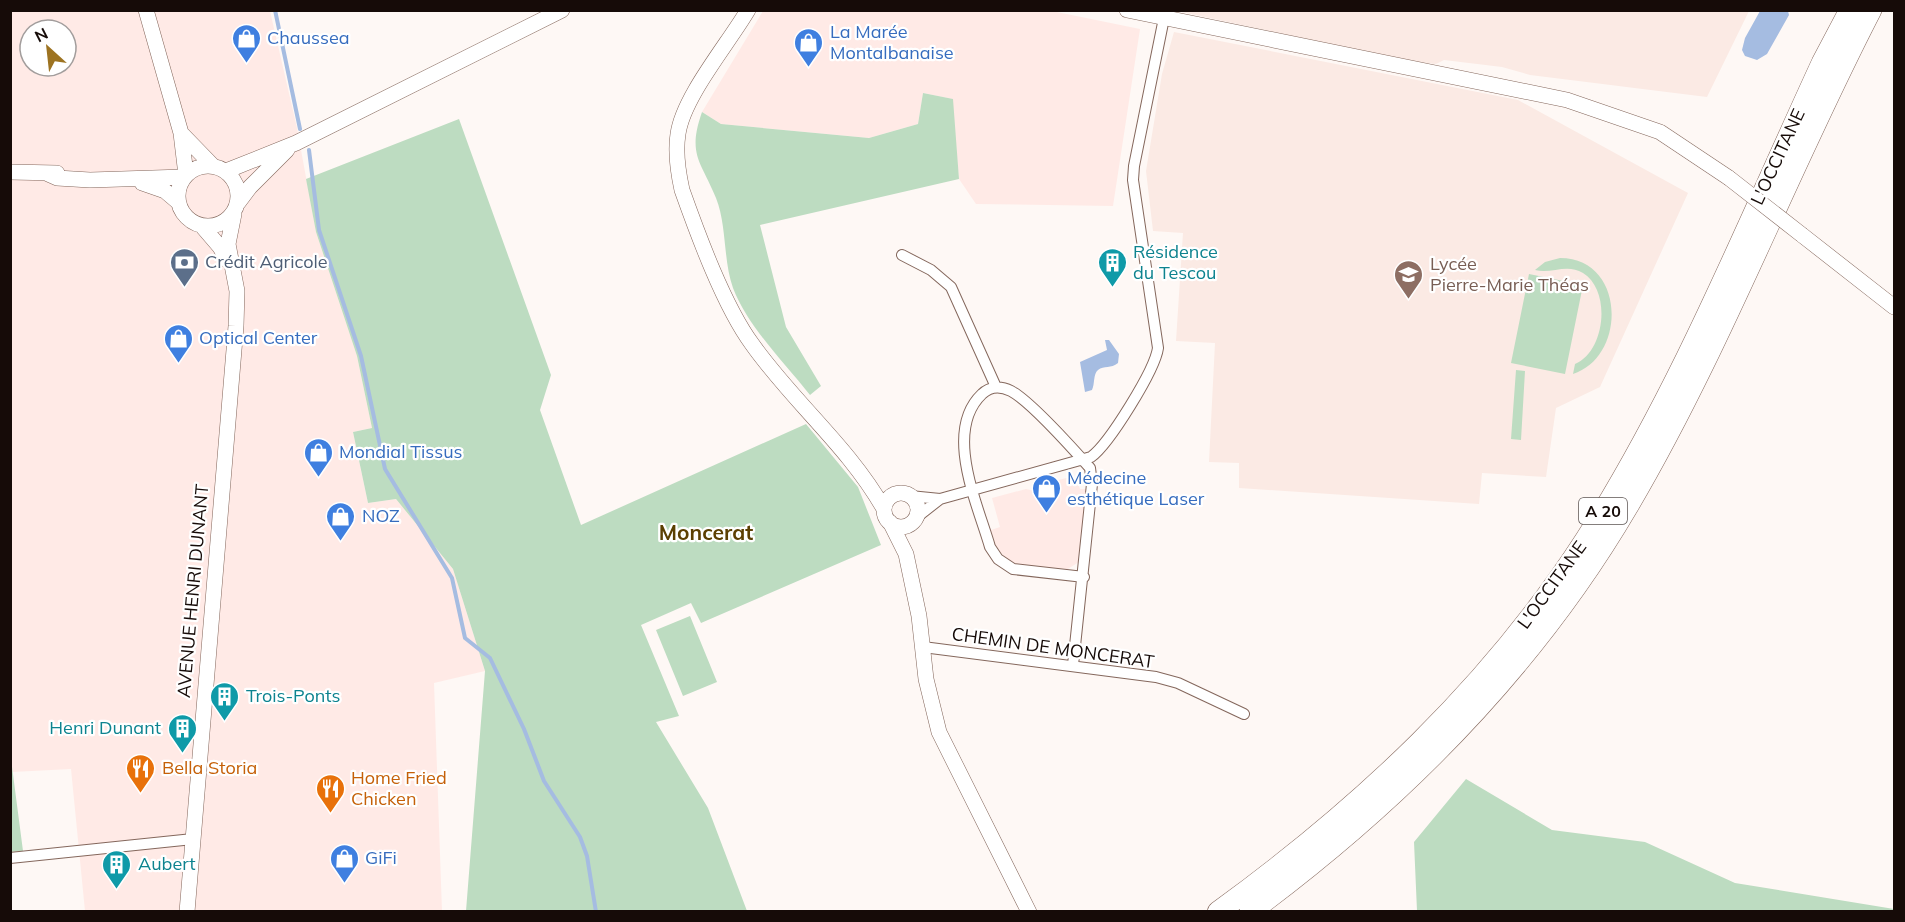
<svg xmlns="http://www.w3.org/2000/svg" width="1905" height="922" font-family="Mulish,sans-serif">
<rect width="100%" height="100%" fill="#fef8f5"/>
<path fill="#ffeae6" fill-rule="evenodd" d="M1047 10 1140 29 1113 206 976 204 959 179 952 99 923 93 918 124 869 138 721 124 702 112 763 11Z
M10 11H270L297 128 316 232 357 356 372 428 353 432 368 503 396 499 453 569 485 671 434 683 442 911H85L71 769 12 772ZM30 30H66V66H30Z
M1070 477 1076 478 1080 489H1086L1079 562 1066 570 1019 565 1007 560 995 545 991 530 1000 527 992 498 1026 489 1039 492 1040 485Z"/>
<path fill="#fbeae4" d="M1177 11H1749L1707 97 1530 75 1502 67 1444 60 1436 64 1410 61Z
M1174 32 1518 100 1688 193 1600 387 1556 408 1546 477 1482 473 1479 504 1239 488V463L1209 462 1215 343 1176 341 1183 233 1153 231 1146 171 1162 74Z"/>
<path fill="#bddcc1" d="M923 93 953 99 959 179 760 225 786 327 821 386 810 395C784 362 748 327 733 288 723 260 727 226 716 198 701 161 687 155 702 112L721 124 869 138 918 124Z
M459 119 551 375 540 410 581 525 806 424 858 487 881 545 701 623 691 603 641 625 679 716 656 722 708 808 747 911H466L485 671 453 569 396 499 368 503 353 432 372 428 357 356 316 232 306 179Z
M1560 258C1626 258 1627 357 1573 374L1575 364C1605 352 1612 291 1583 273 1567 263 1552 274 1535 270L1545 262Z
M1529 274 1583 285 1565 374 1511 363Z
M1516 370 1525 371 1521 440 1511 439Z
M690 616 717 682 683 696 656 630Z
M11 759 23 851 11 852H10Z
M1466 779 1552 830 1645 842 1735 883 1894 909V911H1417L1414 842Z"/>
<path fill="#a5bce1" d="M1760 11H1788L1789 15 1767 54 1757 60 1745 56 1742 50 1745 38Z
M1105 340H1109L1119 354 1118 363C1111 369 1104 365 1098 370 1093 374 1095 384 1092 390L1085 392 1080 362 1107 350Z"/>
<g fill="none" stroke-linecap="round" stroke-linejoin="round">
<path stroke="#a5bce1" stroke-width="4" d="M275 10 300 129
M309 150 319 230 361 356 385 469 452 578 465 638 490 658 524 729 544 781 580 837 587 856 596 912"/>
<defs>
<path id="street" d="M902 255 931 270 951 287 996 387
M910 496 940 499
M917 517 940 499 1091 457C1109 444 1155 370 1158 348L1133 180 1134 166 1164 18
M923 647 1156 677 1178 683 1244 714
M1073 665 1092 484 1090 468C1074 450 1030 401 1011 391 1001 386 990 386 982 394 943 431 978 505 990 547L998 559 1013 569 1084 577
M10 858 193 839"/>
<path id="secondary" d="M146 10 181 133 186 175
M748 10C728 44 683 97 678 134 675 153 678 172 682 190 698 235 724 306 752 344 793 402 849 447 884 509
M1127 10 1567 100 1660 132 1729 178
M181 133 213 166
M178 196a30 30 0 1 1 60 0a30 30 0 1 1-60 0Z
M226 171 296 143 562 10
M10 172 57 173
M48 174 57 178 90 180 184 177
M142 183 165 191 178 202
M238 203 250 187 287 150
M202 226 220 247 227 260
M1802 235 1894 307
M884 510a17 17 0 1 1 34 0a17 17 0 1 1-34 0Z
M890 522 906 554 919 616 926 679 939 732 1029 912
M187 912 236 326 237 291 228 244 234 214"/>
<path id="highway" d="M1218 912C1361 808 1490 688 1586 539 1681 390 1748 223 1822 63L1850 10
M1250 912C1400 801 1533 668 1628 506 1721 348 1786 174 1871 10"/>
</defs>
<use href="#street" stroke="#84675c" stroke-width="12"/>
<use href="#secondary" stroke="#84675c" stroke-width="16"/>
<use href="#highway" stroke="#84675c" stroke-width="22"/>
<use href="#street" stroke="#fff" stroke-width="10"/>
<use href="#secondary" stroke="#fff" stroke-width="15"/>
<use href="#highway" stroke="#fff" stroke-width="21"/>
<defs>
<path id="secondary-bridge" d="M1729 178 1802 235"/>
</defs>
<use href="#secondary-bridge" stroke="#84675c" stroke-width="16" stroke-linecap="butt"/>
<use href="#secondary-bridge" stroke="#fff" stroke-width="15"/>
</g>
<defs>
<symbol id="shop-pin" viewBox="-11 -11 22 30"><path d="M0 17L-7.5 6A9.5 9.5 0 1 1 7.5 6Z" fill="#3f7fe0" stroke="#fff"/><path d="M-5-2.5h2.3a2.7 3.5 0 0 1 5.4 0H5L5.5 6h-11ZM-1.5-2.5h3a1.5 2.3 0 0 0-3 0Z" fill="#fff"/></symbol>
<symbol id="bank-pin" viewBox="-11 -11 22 30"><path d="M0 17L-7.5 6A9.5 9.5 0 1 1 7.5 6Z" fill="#5c6f8a" stroke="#fff"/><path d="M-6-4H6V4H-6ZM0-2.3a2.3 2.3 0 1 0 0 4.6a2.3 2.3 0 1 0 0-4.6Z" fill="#fff"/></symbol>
<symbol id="building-pin" viewBox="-11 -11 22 30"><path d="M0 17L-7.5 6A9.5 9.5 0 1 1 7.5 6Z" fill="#0f9aa8" stroke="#fff"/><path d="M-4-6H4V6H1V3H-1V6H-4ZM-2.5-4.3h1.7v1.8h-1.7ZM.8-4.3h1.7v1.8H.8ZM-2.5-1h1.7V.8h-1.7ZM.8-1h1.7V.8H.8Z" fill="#fff"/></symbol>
<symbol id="school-pin" viewBox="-11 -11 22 30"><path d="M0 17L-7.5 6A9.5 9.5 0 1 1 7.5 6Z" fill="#8d6e63" stroke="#fff"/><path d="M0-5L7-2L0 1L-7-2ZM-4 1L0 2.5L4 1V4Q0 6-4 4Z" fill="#fff"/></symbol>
<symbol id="restaurant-pin" viewBox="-11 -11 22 30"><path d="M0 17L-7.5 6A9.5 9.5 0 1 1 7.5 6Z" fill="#e8710a" stroke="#fff"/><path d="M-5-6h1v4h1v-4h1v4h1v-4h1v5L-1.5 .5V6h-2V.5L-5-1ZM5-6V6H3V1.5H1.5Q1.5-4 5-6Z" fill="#fff"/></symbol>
</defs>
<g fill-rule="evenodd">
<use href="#shop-pin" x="230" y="22" width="33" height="45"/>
<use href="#shop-pin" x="792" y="26" width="33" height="45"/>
<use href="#bank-pin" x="168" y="246" width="33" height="45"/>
<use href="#building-pin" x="1096" y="246" width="33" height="45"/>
<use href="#school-pin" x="1392" y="258" width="33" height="45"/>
<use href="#shop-pin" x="162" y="322" width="33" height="45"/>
<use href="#shop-pin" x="302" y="436" width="33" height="45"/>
<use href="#shop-pin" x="1030" y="472" width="33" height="45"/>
<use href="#shop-pin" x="324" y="500" width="33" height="45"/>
<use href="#building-pin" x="208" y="680" width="33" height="45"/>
<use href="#building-pin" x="166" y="712" width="33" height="45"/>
<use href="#restaurant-pin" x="124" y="752" width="33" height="45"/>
<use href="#restaurant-pin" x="314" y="772" width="33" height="45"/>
<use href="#shop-pin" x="328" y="842" width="33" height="45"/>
<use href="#building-pin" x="100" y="848" width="33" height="45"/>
</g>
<g text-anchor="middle" stroke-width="4.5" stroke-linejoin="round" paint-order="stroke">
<rect fill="#fff" stroke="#5c5452" stroke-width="1.5" x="1579" y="498" width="48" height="26" rx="4.5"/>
<g font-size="16" font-weight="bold" fill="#160b08">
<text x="1603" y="517">A 20</text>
</g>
<g font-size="18" fill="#366cbe" stroke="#fff" text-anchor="start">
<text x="830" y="38">La Marée<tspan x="830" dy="21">Montalbanaise</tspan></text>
<text x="267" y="44">Chaussea</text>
<text x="199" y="344">Optical Center</text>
<text x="339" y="458">Mondial Tissus</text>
<text x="1067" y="484">Médecine<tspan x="1067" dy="21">esthétique Laser</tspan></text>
<text x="362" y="522">NOZ</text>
<text x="365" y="864">GiFi</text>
</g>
<g font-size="18" fill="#160b08" stroke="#fff">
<text transform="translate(1778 157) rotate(-65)" y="6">L'OCCITANE</text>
<text transform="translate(1552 585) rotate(-54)" y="6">L'OCCITANE</text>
<text transform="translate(193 591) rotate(-85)" y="6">AVENUE HENRI DUNANT</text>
<text transform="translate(1053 648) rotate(8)" y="6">CHEMIN DE MONCERAT</text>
</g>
<g font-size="18" fill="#0d838f" stroke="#fff" text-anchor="start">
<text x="1133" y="258">Résidence<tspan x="1133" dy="21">du Tescou</tspan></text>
<text x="246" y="702">Trois-Ponts</text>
<text x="161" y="734" text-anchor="end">Henri Dunant</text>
<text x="138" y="870">Aubert</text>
</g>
<g font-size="18" fill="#4e5e75" stroke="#fff" text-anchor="start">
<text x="205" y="268">Crédit Agricole</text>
</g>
<g font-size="18" fill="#785e54" stroke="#fff" text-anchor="start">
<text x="1430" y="270">Lycée<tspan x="1430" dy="21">Pierre-Marie Théas</tspan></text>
</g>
<g font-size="18" fill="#c56008" stroke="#fff" text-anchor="start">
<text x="162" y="774">Bella Storia</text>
<text x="351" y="784">Home Fried<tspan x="351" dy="21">Chicken</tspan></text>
</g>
<g font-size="21" font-weight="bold" fill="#5b3f02" stroke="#fff">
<text x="706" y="540">Moncerat</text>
</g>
</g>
<rect width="1905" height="922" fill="none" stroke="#160b08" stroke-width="24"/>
<g transform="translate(48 48) rotate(333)"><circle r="28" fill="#ffffff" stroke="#a29d9c" stroke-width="1.5"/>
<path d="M0-4.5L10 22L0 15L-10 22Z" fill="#9d7321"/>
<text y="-9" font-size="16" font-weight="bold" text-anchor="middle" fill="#160b08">N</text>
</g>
</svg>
